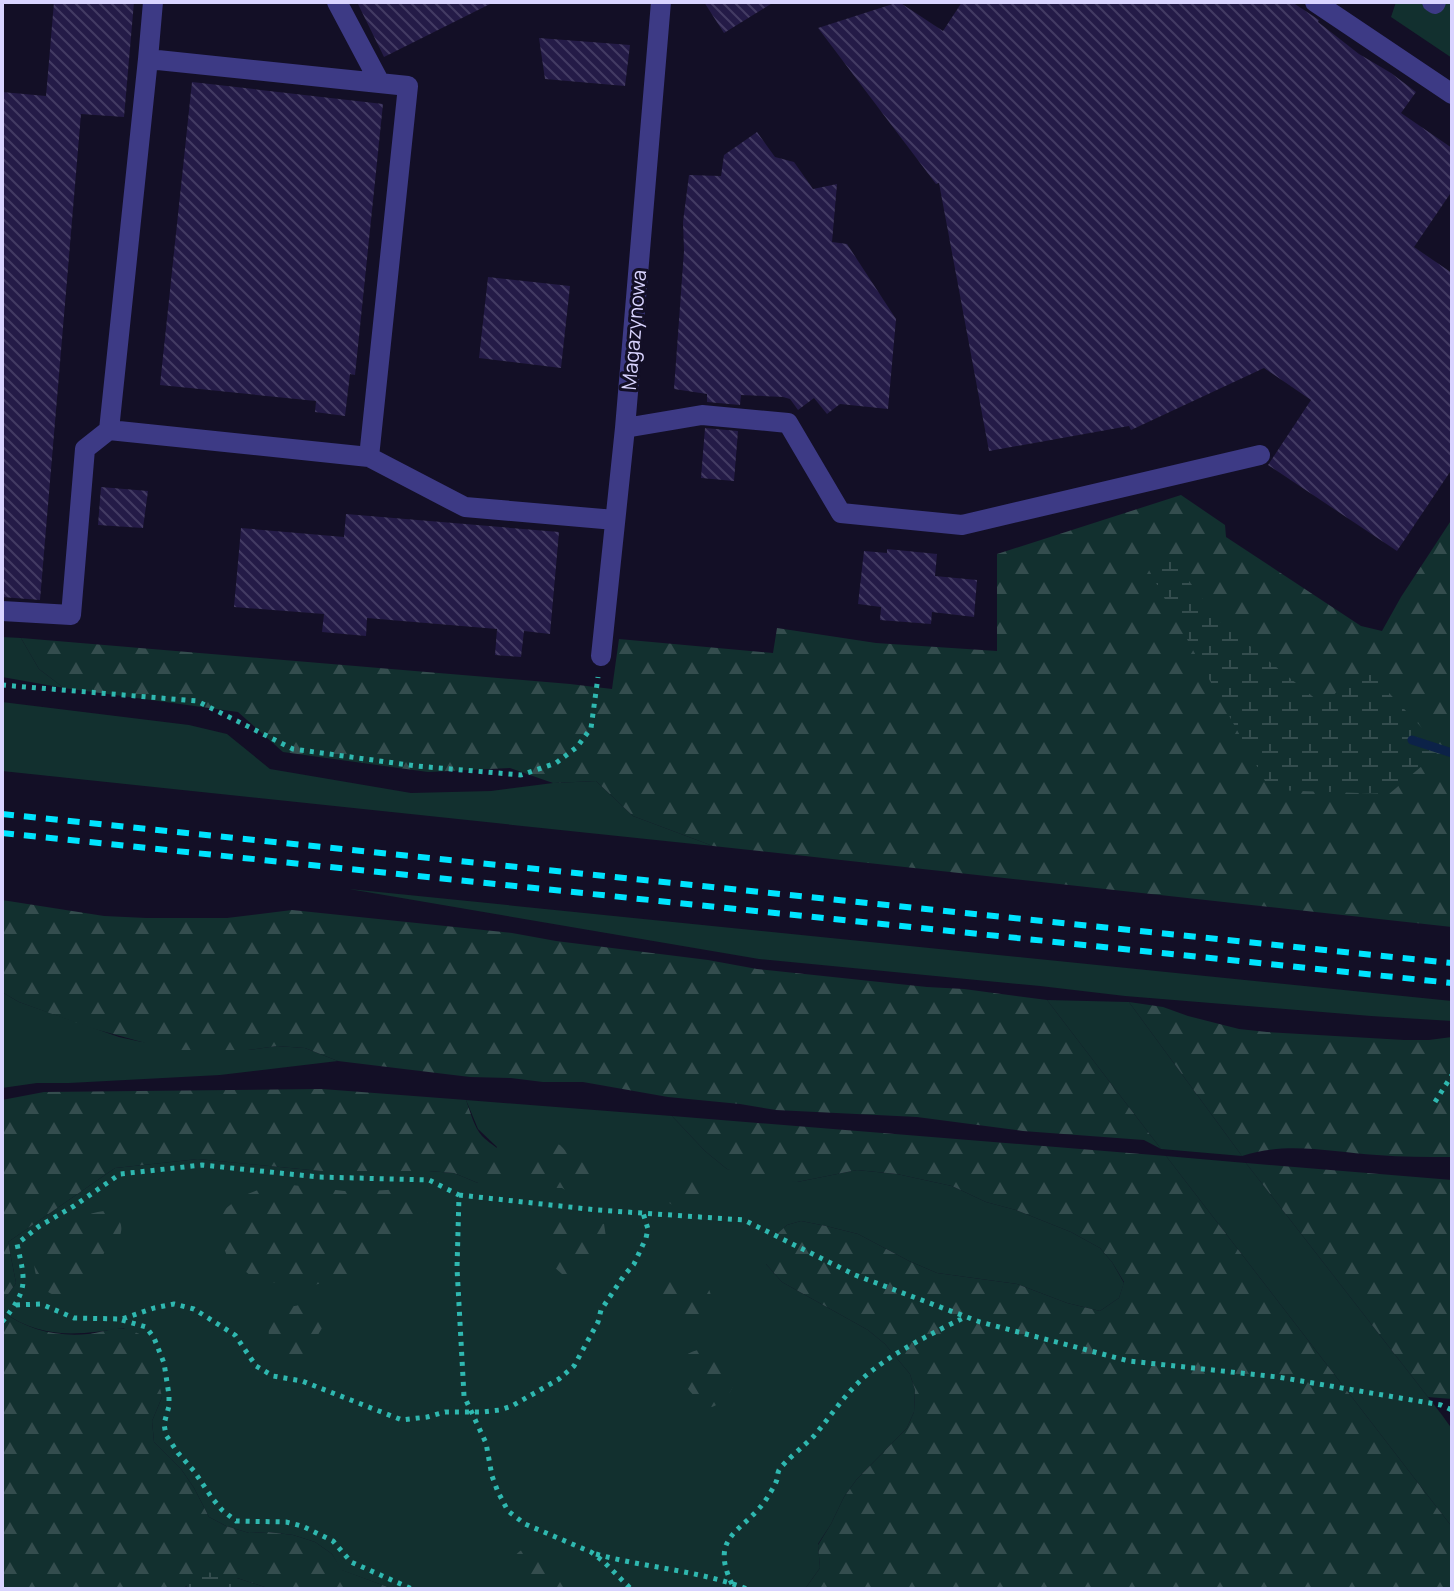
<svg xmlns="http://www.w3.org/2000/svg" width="1454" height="1591" font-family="Manrope,sans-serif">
<defs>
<pattern id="forest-firs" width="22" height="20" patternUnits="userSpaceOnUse" patternTransform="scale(2)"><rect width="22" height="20" fill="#12302f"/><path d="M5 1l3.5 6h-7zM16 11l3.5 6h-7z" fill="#344d4e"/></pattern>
<pattern id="wetland-marsh" width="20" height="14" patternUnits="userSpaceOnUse" patternTransform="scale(2)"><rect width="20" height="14" fill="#12302f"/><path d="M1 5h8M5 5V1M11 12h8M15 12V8" fill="none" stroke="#344d4e"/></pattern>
<pattern id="building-back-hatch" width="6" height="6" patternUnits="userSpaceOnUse" patternTransform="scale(2)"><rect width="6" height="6" fill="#241b47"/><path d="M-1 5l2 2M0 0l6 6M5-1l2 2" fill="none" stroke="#433b63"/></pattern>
</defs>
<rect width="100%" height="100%" fill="#130f26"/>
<path fill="#12302f" d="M1396 2H1452V58L1391 17Z
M2 637 21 638 39 669 64 688 2 677Z
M2 702 189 725 227 734 270 769 411 793 491 791 553 783 596 781 633 816 713 846 2 771Z
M349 889 1452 1001V1021L1371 1016 1125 996 1040 986 759 959Z
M2 992 19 1002 119 1037 142 1042 248 1050 277 1046 305 1048 338 1061 220 1075 69 1083H37L2 1088Z
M1047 1000 1129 1002 1242 1156 1161 1149Z
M466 1100 672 1116 705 1151 727 1169 797 1182 857 1170 897 1174 952 1186 986 1202 1016 1210 1071 1232 1100 1248 1112 1262 1124 1283 1119 1298 1100 1311 1067 1303 1017 1284 937 1273 909 1261 858 1234 826 1226 801 1221 787 1225 766 1245V1264L782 1282 868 1330 885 1344 910 1374 915 1390 914 1412 907 1428 857 1479 844 1497 831 1524 818 1544 820 1568 805 1589H393L341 1570 332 1554 315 1542 293 1535 268 1532 249 1533 226 1526 209 1517 194 1488 181 1469 154 1442 152 1421 162 1397 124 1328C80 1335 40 1340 2 1311V1303L16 1283 8 1242 115 1168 198 1159 321 1171H429L454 1173 478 1183 497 1147 478 1129Z
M1166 1156 1246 1163 1442 1415 1452 1429V1527Z"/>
<path fill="url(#forest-firs)" d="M1181 495 1225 525 1226 537 1361 626 1382 631 1401 597 1452 519V927L713 846 633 816 596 781 553 783 510 768 428 772 283 752 238 712 64 688 39 669 21 638 570 684 612 689 619 639 773 653 777 628 876 643 997 651V554Z
M2 900 104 916 146 918H227L292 910 512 933 556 941 708 960 757 969 927 987 964 989 1047 1000 1161 1149 1144 1140 1023 1131 917 1117 776 1110 740 1104 668 1097 583 1082H543L511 1078 470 1077 338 1061 305 1048 277 1046 248 1050H171L91 1028 19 1002 2 992Z
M1129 1002 1163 1007 1188 1016 1239 1029 1267 1032 1404 1040H1429L1452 1037V1157C1427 1157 1402 1157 1377 1155 1331 1152 1287 1141 1242 1156Z
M322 1089 466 1100C470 1111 474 1127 482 1136 497 1151 506 1147 505 1172L492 1184 478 1183 454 1173 429 1171H321L198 1159 115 1168 8 1242 16 1283 2 1303V1100L44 1092Z
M672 1116 1166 1156 1452 1527V1589H805L820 1568 818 1545 831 1524 844 1497 857 1479 907 1428 914 1412 915 1390 910 1374 885 1344 868 1330 782 1282 766 1264 765 1245 787 1225 801 1221 826 1226 858 1234 909 1261 937 1273 1017 1284 1067 1303 1100 1311 1119 1298 1124 1282 1112 1262 1100 1248 1071 1232 1016 1210 986 1202 952 1186 897 1174 857 1170 797 1182 761 1181 727 1169 705 1151Z
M546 1140 560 1145 573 1158 584 1163 593 1175 595 1185 587 1194H572L562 1188H537L529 1182 537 1148Z
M1246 1163 1452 1180V1399L1428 1397Z
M679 1181H694L701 1189 698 1200 677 1207 669 1203 665 1197 669 1186Z
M292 1185 353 1192 403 1189 417 1194 437 1196 440 1203 439 1213 415 1232 399 1239 343 1278 314 1285 285 1286 251 1276 227 1256 218 1232 224 1210 240 1197 268 1186Z
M110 1210C116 1216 123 1221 121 1232 119 1242 112 1244 105 1252 91 1269 81 1288 59 1297 46 1293 38 1286 35 1271 28 1228 77 1215 110 1210Z
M554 1216H567L604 1224 606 1237 599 1255 590 1270 578 1278 572 1279 562 1274 553 1266 548 1256 550 1239 546 1226Z
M692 1276C713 1286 717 1298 701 1316H672L661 1313C648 1281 666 1281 692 1276Z
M299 1305C312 1309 319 1311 324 1324 318 1337 305 1353 294 1362 267 1360 258 1318 285 1307 287 1307 297 1306 299 1305Z
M2 1311C26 1330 58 1337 88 1334 100 1333 115 1327 126 1329 132 1330 139 1334 144 1336L154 1361 162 1397 152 1421 154 1442 181 1469 194 1488 209 1517 226 1526 249 1533 268 1532 293 1535 315 1542 332 1554 342 1570 393 1589H271L237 1578 186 1586 184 1589H2Z
M712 1348C716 1350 721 1351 724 1354 745 1370 733 1399 712 1407 695 1401 682 1384 677 1368 684 1351 695 1350 712 1348Z
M540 1542 548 1551 558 1559 574 1589C545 1589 512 1591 511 1559L520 1551Z"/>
<path fill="url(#wetland-marsh)" d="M1171 557 1219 621 1317 700 1334 695 1350 675H1372L1442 749 1389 794 1270 790 1144 561Z
M202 1571 237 1578 271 1589H184Z"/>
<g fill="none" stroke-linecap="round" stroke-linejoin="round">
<path stroke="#0c2248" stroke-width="9" d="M1412 740 1452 753"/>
</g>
<path fill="url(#building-back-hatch)" d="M54 2H134L124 117 81 114 40 600 2 597V92L46 96Z
M357 2H494L384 57Z
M704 2H774L724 33Z
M899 2 943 31 962 2H1292L1319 20 1318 22 1359 54 1391 73 1416 92 1401 113 1452 148V191L1414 247 1452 273V469L1397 551 1268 465 1311 400 1264 368 1131 430 1129 426 989 451 939 183 936 184 818 28Z
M539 38 630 45 625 86 545 79Z
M192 82 383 104 355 375 350 374 345 416 315 412 316 401 160 385Z
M757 132 775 157 794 162 813 189 837 184 832 242 847 244 896 319 888 409 840 404 827 414 814 398 798 410 790 399 783 397 741 395 740 405 707 402V394L674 389 684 251 683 222 689 175 721 176 724 155Z
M488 277 570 286 561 368 479 358Z
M705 428 738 431 734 481 701 478Z
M101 487 148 491 143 528 98 525Z
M346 514 559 532 550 634 524 631 521 657 495 655 497 629 367 618 366 636 322 632 324 614 234 607 241 528 344 537Z
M887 549 937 554 935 576 977 580 974 617 932 612 931 624 880 620 881 607 858 604 864 551 887 553Z"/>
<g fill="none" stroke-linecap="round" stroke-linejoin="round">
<path stroke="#2fb8b0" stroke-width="5" stroke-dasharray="4 6" stroke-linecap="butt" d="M2 685 197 701 293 749 416 766 521 775 556 763 577 747 591 728 598 677
M1435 1102 1452 1075
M459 1195 597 1210 744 1220 855 1275 980 1322 1129 1361 1278 1377 1441 1405 1452 1410
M16 1305 41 1304 74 1318 122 1319 154 1308 174 1304 194 1309 235 1335 256 1366 273 1376 302 1381 402 1420 427 1417 445 1412H483L500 1410 512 1406 559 1379 574 1366 598 1322 601 1310 623 1277 634 1264 646 1238 648 1229 643 1213
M122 1320 146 1327 154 1338 164 1363 169 1395V1406L164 1424 166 1435 178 1453 194 1471 212 1498 222 1510 236 1521 286 1522 302 1526 333 1541 351 1562 412 1589
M2 1322C28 1290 26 1283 17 1244L38 1227 74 1206 120 1174 202 1165 319 1177 429 1180 459 1195 457 1268 464 1396 486 1443 492 1476 498 1492 508 1511 525 1524 591 1552 604 1562 631 1589
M596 1554C646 1568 698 1570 747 1589
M732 1584C708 1534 745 1532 767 1498 770 1493 774 1487 776 1482 778 1478 777 1474 779 1470 785 1461 805 1445 814 1436 830 1417 843 1397 861 1380 889 1354 931 1334 965 1317"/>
<path stroke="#3d3a85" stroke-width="20" d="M337 2 380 83
M1315 2 1452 94
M1432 2 1435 4 1436 2
M148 59 153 2
M625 428 702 415 788 423 841 513 962 525 1260 455
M369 457 408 86 148 59 109 430 369 457 465 507 615 520
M2 611 71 615 85 449 109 430
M601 656 625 428 661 2"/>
<path stroke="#00e5ff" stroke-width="6" stroke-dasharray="12 10" stroke-linecap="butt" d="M2 814 1452 963
M2 833 1452 983"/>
</g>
<g text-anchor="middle" stroke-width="6" stroke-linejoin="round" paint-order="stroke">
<g font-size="20" fill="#d9d4ff" stroke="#130f26">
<text transform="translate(634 330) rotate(-85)" y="7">Magazynowa</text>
</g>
</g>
<rect width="1454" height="1591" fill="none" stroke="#d9d4ff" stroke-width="8"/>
</svg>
